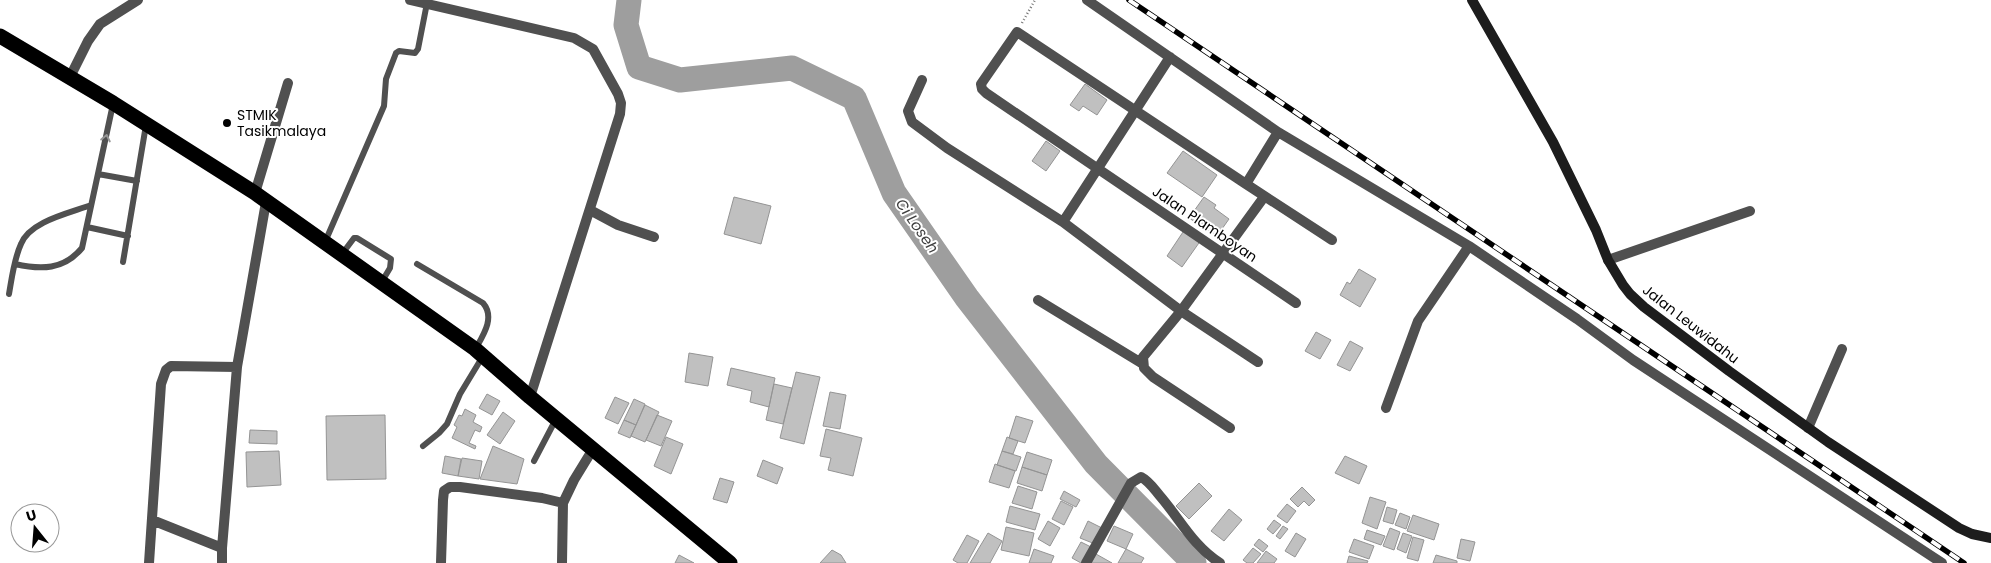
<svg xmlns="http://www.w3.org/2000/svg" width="1991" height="563" font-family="Poppins,sans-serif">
<rect width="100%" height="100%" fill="#fff"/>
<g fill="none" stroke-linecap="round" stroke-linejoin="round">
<path stroke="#9e9e9e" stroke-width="25" d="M629 0 626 25 639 67 680 80 792 68 854 98 894 193 967 298 1096 464 1194 563"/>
</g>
<path fill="#c0c0c0" stroke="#949494" d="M1085 84 1107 100 1097 115 1083 106 1079 111 1070 105Z
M1046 141 1060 151 1046 171 1032 161Z
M1183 151 1217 175 1202 197 1167 173Z
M734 197 771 206 761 244 724 234Z
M1204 197 1216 205 1214 208 1229 219 1217 236 1189 218Z
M1185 229 1201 240 1182 267 1167 256Z
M1359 269 1376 279 1360 307 1340 295 1347 282 1350 284Z
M1316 332 1331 340 1320 359 1305 351Z
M1350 341 1363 348 1350 371 1337 365Z
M689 353 713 357 708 386 685 382Z
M731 368 775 378 769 407 750 402 752 391 727 385Z
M796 372 820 377 804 444 780 438Z
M774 384 792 388 783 424 766 420Z
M830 392 846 395 840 429 823 426Z
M487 394 500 401 492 415 479 408Z
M615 397 629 403 618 424 605 418Z
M634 399 645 404 636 425 624 420Z
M645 405 659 412 645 442 631 436Z
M465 409 476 415 473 422 482 427 480 432 475 430 469 443 476 446 475 449 452 438 457 427 454 425 459 415 462 416Z
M503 412 515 421 500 444 487 435Z
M385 415 386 479 327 480 326 416Z
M657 415 672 421 661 446 646 440Z
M1016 416 1033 421 1025 443 1009 438Z
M624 420 636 425 630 438 618 433Z
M826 429 862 438 853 476 828 470 831 458 820 456Z
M250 430 277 431V444L249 443Z
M666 437 683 444 671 474 654 466Z
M1007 437 1018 441 1013 454 1002 451Z
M493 446 524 459 517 484 480 479Z
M279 451 281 485 247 487 246 452Z
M1002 451 1021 457 1016 471 997 465Z
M1027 452 1052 460 1047 475 1022 467Z
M445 456 461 459 458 476 442 473Z
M1345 456 1367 466 1359 484 1335 473Z
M462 458 482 461 479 479 458 476Z
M763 460 783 468 777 484 757 476Z
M995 464 1015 471 1009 488 989 482Z
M1022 467 1047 475 1042 491 1017 483Z
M720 478 734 482 727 503 713 499Z
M1199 483 1212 496 1189 519 1176 506Z
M1018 486 1037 492 1032 509 1012 503Z
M1302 487 1315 500 1309 506 1304 501 1298 507 1290 499Z
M1064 491 1080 500 1076 507 1060 499Z
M1370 497 1386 502 1377 529 1362 523Z
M1061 501 1073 507 1064 525 1052 519Z
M1287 504 1296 511 1287 523 1277 516Z
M1010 506 1040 514 1035 530 1006 522Z
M1387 507 1397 510 1393 524 1383 521Z
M1229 509 1242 520 1224 541 1211 531Z
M1400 513 1410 517 1406 529 1395 525Z
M1413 515 1439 524 1434 540 1407 531Z
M1274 520 1281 525 1273 534 1267 529Z
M1048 521 1060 528 1050 546 1038 539Z
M1088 521 1102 528 1095 544 1080 538Z
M1114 526 1133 534 1126 549 1107 541Z
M1283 526 1288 529 1280 539 1276 536Z
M1006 527 1034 533 1029 556 1001 550Z
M1390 528 1400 532 1394 550 1383 546Z
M1367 530 1385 536 1381 545 1364 539Z
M988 533 1002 541 990 563H970Z
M1296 533 1306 539 1295 557 1285 551Z
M1403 533 1412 536 1406 553 1397 549Z
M967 535 979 541 967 563H958L953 560Z
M1413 537 1424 540 1418 561 1407 558Z
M1259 539 1268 546 1263 552 1254 545Z
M1354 539 1374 546 1369 559 1349 552Z
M1461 539 1475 542 1470 561 1457 558Z
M1081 542 1093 548 1085 563H1081L1072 558Z
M1253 548 1261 554 1253 563H1247L1243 560Z
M1034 549 1054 556 1051 563H1029Z
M1126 549 1144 558 1141 563H1118Z
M832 550 841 555 846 563H820Z
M1266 551 1277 559 1274 563H1257Z
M1096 554 1112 563H1091Z
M679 555 694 563H675Z
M1436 555 1457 561V563H1433Z
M1349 556 1368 561 1367 563H1347Z"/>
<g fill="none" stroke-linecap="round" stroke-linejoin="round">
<path stroke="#727272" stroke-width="2.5" stroke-dasharray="1 2.5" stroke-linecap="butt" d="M1022 23 1035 0"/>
<path stroke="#505050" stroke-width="6" d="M98 174 137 181
M87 227 128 236
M325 242 384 106 386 79 396 53 399 51 415 53 418 49 427 3
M342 254 354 238H357L391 259 390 268 381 283
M123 262 146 125
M15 264C41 270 64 270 82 248L113 104
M417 264 483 303C495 317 484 334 476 348
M9 294C12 277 14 259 21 244 30 221 70 213 91 205
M423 446 439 433 447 424 460 394 483 356
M534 461 556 419"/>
<path stroke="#505050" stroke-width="10" d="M410 0 574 38 593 49 618 94 621 103 620 114 530 397
M1087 0 1278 132 1469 246 1418 321 1386 408
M70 77 88 41 100 24 138 0
M922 80 908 111 912 122 947 148 1063 222 1181 311 1143 357 1144 368 1153 377 1230 428
M1278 132 1246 184 1332 240
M1246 184 1017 32 981 84 982 89 986 93 1296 303
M255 193 288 83
M590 210 618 225 654 237
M1063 222 1170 57
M1469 246 1577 319 1633 360 1942 563
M1608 260 1750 211
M1038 300 1143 364
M1258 362 1181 311 1264 197
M1808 428 1842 349
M152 520 222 548
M149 563 161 384 166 370 171 366 237 367 266 202
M222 563V548L237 367
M441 563 443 500 444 491 450 487H460L542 498 563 503
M562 563 563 503 574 480 593 449
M1086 563 1131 483 1141 477C1149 481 1154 489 1160 496 1180 519 1193 546 1220 563"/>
<path stroke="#1d1d1d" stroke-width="10" d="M1472 0 1553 142 1596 230 1608 260 1623 285 1630 294 1644 307 1729 371 1828 442 1959 528 1972 534 1991 538"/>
<path stroke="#000" stroke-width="15" d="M0 36 113 103 255 193 475 349 530 397 730 563"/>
<defs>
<path id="rail" d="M1129 0 1964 563"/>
</defs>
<use href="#rail" stroke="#000" stroke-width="5.5"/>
<use href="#rail" stroke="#fff" stroke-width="4" stroke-dasharray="11" stroke-linecap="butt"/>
</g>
<defs><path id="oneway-chevron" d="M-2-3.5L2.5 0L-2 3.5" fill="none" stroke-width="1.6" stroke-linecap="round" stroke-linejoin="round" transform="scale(1.25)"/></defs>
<use stroke="#969696" href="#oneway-chevron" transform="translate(106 138) rotate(-78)"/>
<circle fill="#000" stroke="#fff" stroke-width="2" cx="227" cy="123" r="5"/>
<g text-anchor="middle" stroke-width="4" stroke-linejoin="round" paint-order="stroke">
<g font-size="14" fill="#000" stroke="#fff" text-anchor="start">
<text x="237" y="120">STMIK<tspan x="237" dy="16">Tasikmalaya</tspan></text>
</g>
<g font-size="14" fill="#000" stroke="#fff">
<text transform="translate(1205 224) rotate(34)" y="5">Jalan Plamboyan</text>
<text transform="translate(1691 324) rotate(38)" y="5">Jalan Leuwidahu</text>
</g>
<g font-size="15" font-style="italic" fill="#3f3f3f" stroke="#fff">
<text transform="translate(917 226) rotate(55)" y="5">Ci Loseh</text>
</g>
</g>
<g transform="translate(35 528) rotate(343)"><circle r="24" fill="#ffffff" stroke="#999999"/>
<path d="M0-4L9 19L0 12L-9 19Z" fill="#000000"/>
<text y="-8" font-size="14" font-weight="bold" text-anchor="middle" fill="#000000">U</text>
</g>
</svg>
